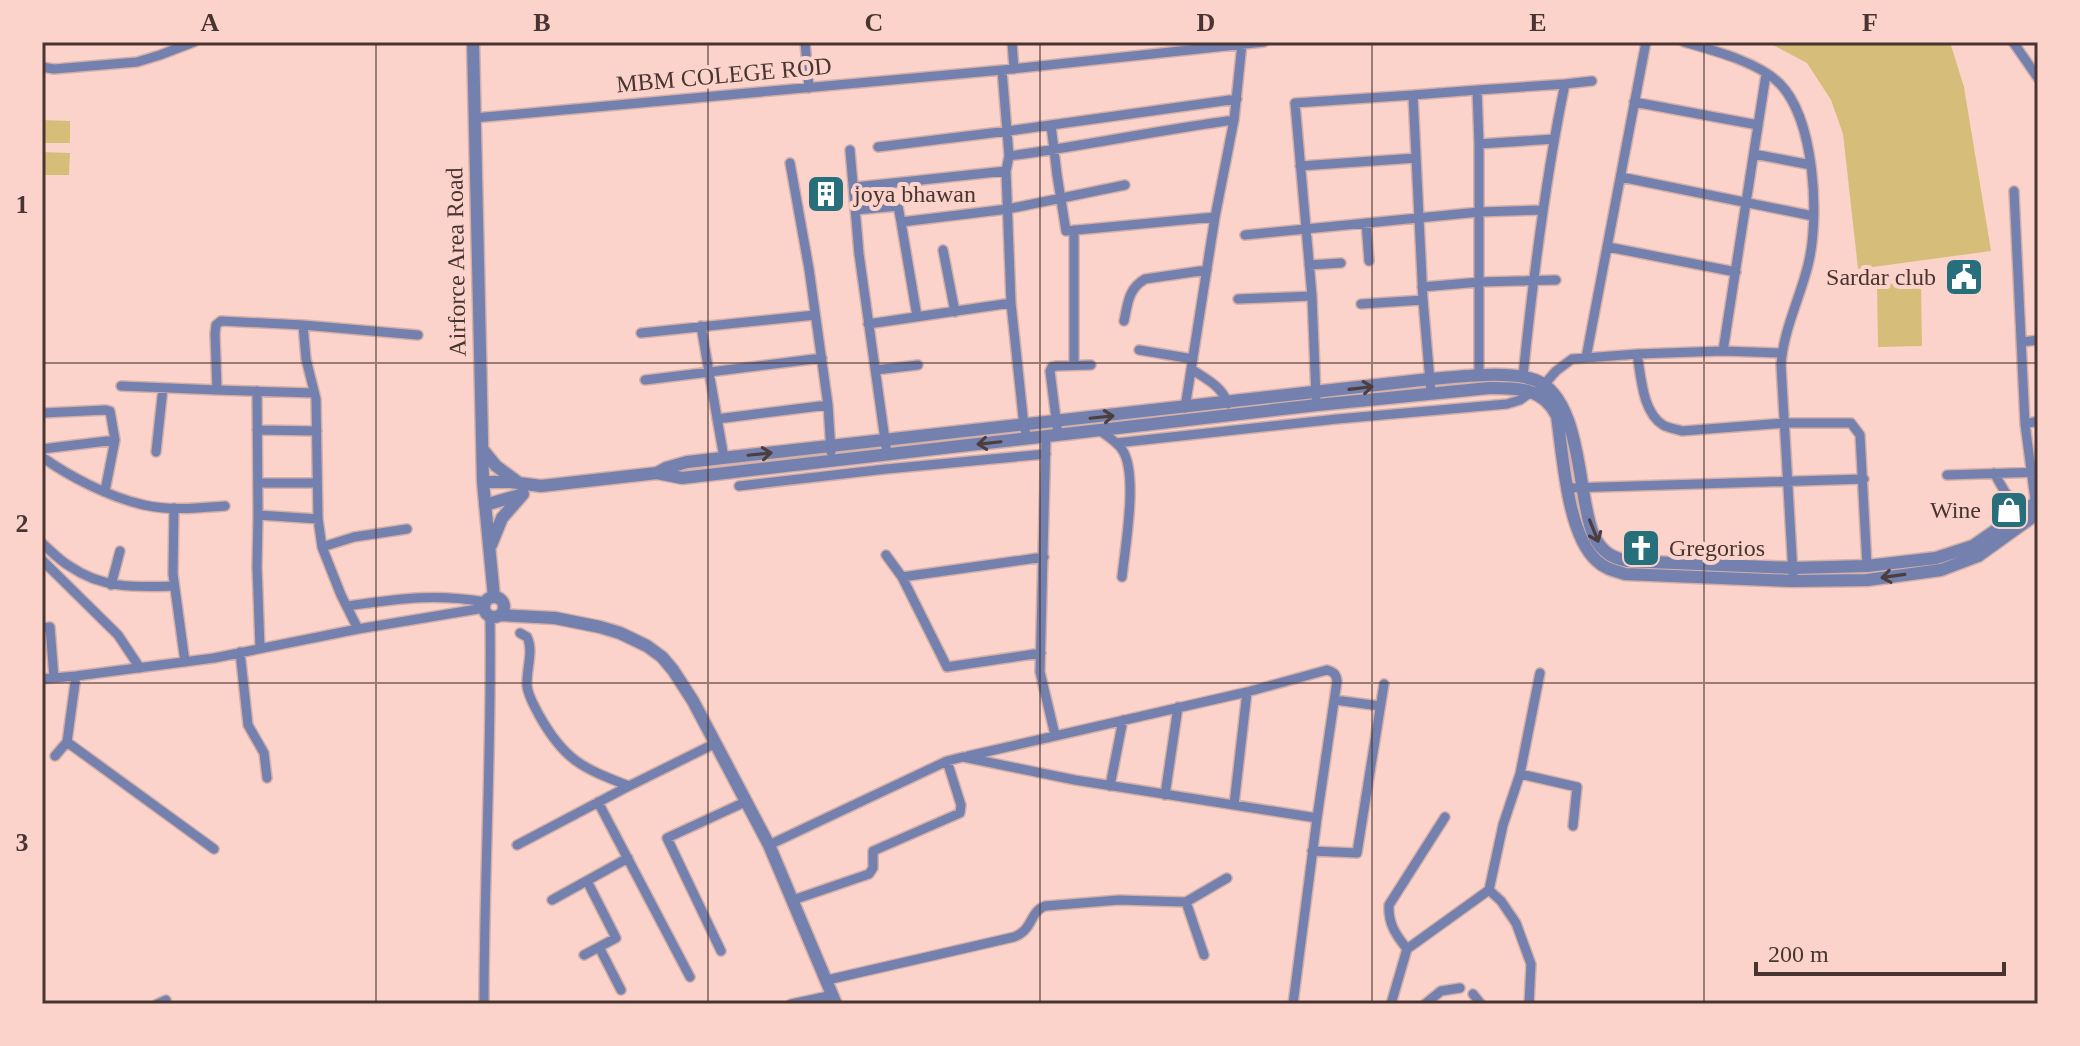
<svg xmlns="http://www.w3.org/2000/svg" width="2080" height="1046" font-family="Georgia,serif">
<rect width="100%" height="100%" fill="#fcd3cb"/>
<path fill="#d6be7a" d="M1767 42H1950L1964 87 1991 251 1858 269 1843 134 1831 100 1807 63Z
M42 120 70 121V143H42Z
M42 152 70 153 69 175H42Z
M1921 283 1922 346 1878 347 1877 284Z"/>
<g fill="none" stroke-linecap="round" stroke-linejoin="round">
<defs>
<path id="minor" d="M805 42 809 88
M1012 42 1014 69
M1684 42C1712 50 1758 62 1779 83 1815 118 1820 218 1808 265 1800 298 1783 331 1781 365L1793 574
M2013 42 2038 78
M42 67 54 69 137 62 160 55 194 42
M1002 70 1009 156 1006 171 1011 303 1024 426 1027 438
M1565 84 1592 81
M1413 95 1477 90
M1634 102 1758 125
M474 118 1002 70 1264 42
M1051 125 1057 175 1066 231 1215 217
M1479 144 1554 139
M878 147 1008 131 1237 99
M850 150 859 254 887 454
M1754 154 1811 165
M1009 156C1084 146 1159 130 1234 120
M790 163 809 269 828 405 831 452
M1300 166 1416 158
M1621 177 1813 216
M855 187 1006 171
M2014 191 2025 424 2036 507
M856 210 898 206 901 222
M1366 223 1369 261
M1074 230V365
M1245 235 1479 212 1543 210
M1608 247 1736 272
M943 250 955 312
M1309 265 1341 263
M1422 287 1480 282 1556 280
M1238 299 1312 296
M1361 304 1423 300
M917 316 901 222 1008 209 1125 185
M1124 321C1128 303 1128 289 1145 279L1207 270
M868 324 1011 303
M303 325 306 359 316 399 318 519 322 547 341 595 358 629
M701 326 724 458
M641 333 815 315
M2022 342 2038 340
M1139 350 1193 359
M1723 351 1766 74
M1637 354C1641 375 1642 412 1663 425 1668 428 1676 429 1682 431L1785 423H1851L1860 435 1867 566
M1586 358 1646 42
M1191 369C1206 379 1222 386 1228 404
M876 370 918 365
M1479 375V144L1477 90 1565 84C1545 180 1533 278 1523 376
M645 380 822 358
M121 386 217 390
M1541 388 1556 371 1572 359 1637 354 1723 351 1782 353
M257 391 258 515 318 519
M314 393 217 390 215 334 216 325 221 321 303 325 418 335
M1316 397 1312 296 1295 103 1413 95 1423 300 1431 393
M1185 408 1215 217 1234 120 1242 44
M42 413 106 410 110 411 115 440 105 491
M717 419 828 405
M2025 424 2038 421
M257 430 317 431
M1099 430C1107 436 1118 442 1123 451 1138 476 1125 548 1122 577
M1058 435 1050 371 1052 367 1057 366 1091 365
M1046 436 1040 672 1055 735
M1116 443 1337 419 1507 404 1520 400 1531 392
M42 449 115 440
M156 452 163 388
M42 457C70 477 109 497 144 505 170 511 199 508 225 506
M1994 473 2005 492 2023 511
M1947 475 2038 472
M258 483H317
M739 486 886 469 1046 454
M1569 488 1864 479
M174 508 173 574 185 662
M258 515 257 567 260 648
M42 543C51 551 60 561 71 567 103 589 137 587 174 586
M322 547 354 537 407 529
M886 555 902 577 947 667 1041 653
M42 560 118 635 140 668
M902 577 1044 557
M111 585 120 551
M347 606C399 599 433 593 485 602
M42 628 50 627 54 678
M520 633 527 637C534 651 526 670 527 686 528 696 534 705 539 715 564 760 582 768 629 786
M240 652 248 725 264 753 267 778
M42 679 76 676 214 658 358 629 484 608
M1335 700 1380 706
M67 742 214 849
M55 756 67 742 76 676
M968 756 1247 692 1327 670C1334 672 1336 674 1337 681L1317 818
M1520 774 1577 787 1573 826
M1110 786 1123 720
M1165 795 1178 707
M598 802 690 977
M1234 805 1247 692
M517 845 629 786 714 744
M769 845 947 761 963 757 1075 780 1317 818 1293 1004
M1312 851 1357 853 1384 684
M552 900 628 858
M793 900 869 874 873 868V851L960 813 961 805 947 761
M1186 902 1204 955
M599 947 621 990
M1407 949 1489 890
M721 951 667 838 745 802
M584 955 616 938 587 881
M827 980 1014 937C1034 929 1029 912 1045 906L1119 900 1186 902 1227 878
M1473 994 1481 1004
M157 1004 166 1000
M484 1004C484 875 492 746 490 616
M791 1004 833 995
M1391 1004 1407 949C1396 935 1388 924 1389 905L1445 817
M1425 1004 1441 991 1460 988
M1529 1004 1531 964 1516 923 1501 901 1489 890 1503 825 1520 774 1540 673"/>
<path id="tertiary" d="M473 42 483 482 494 597
M483 450 496 466 519 483
M657 473 666 468 687 462 1430 379C1460 377 1508 370 1535 380 1575 395 1578 469 1586 507 1589 522 1592 540 1605 551 1611 557 1619 559 1627 561L1793 568 1867 566 1936 558 1973 546 2038 501
M483 482H511L541 486 657 473 682 478 1317 405 1489 388C1517 388 1543 387 1557 416 1563 455 1567 535 1597 561 1605 569 1615 571 1625 574L1793 581 1867 580 1941 570 1978 556 2038 513
M485 505 520 495
M491 545 502 518 523 494
M484 607a10 10 0 1 1 20 0a10 10 0 1 1-20 0Z
M500 615 555 618 600 627 620 633 647 646 662 657 673 670 693 701 769 845 836 1004"/>
</defs>
<use href="#minor" stroke="#d4b0a9" stroke-width="12"/>
<use href="#tertiary" stroke="#d4b0a9" stroke-width="15"/>
<use href="#minor" stroke="#7481af" stroke-width="9"/>
<use href="#tertiary" stroke="#7481af" stroke-width="12"/>
</g>
<defs><path id="oneway-shaft" d="M-6 0H5M1.5-3L5.5 0L1.5 3" fill="none" stroke-width="1.6" stroke-linecap="round" stroke-linejoin="round" transform="scale(2)"/></defs>
<g stroke="#4c3d3e">
<use href="#oneway-shaft" transform="translate(1361 388) rotate(-7)"/>
<use href="#oneway-shaft" transform="translate(1102 417) rotate(-6)"/>
<use href="#oneway-shaft" transform="translate(989 443) rotate(174)"/>
<use href="#oneway-shaft" transform="translate(760 454) rotate(-6)"/>
<use href="#oneway-shaft" transform="translate(1594 531) rotate(68)"/>
<use href="#oneway-shaft" transform="translate(1893 576) rotate(172)"/>
</g>
<path fill="none" stroke="#483531" stroke-width="2" stroke-opacity="0.55" d="M376 42V1004M708 42V1004M1040 42V1004M1372 42V1004M1704 42V1004M42 363H2038M42 683H2038"/>
<defs>
<symbol id="building-square" viewBox="-11 -11 22 22"><rect x="-9" y="-9" width="18" height="18" rx="4" fill="#286f7c" stroke="#fcd3cb"/><path d="M-4-6H4V6H1V3H-1V6H-4ZM-2.5-4.3h1.7v1.8h-1.7ZM.8-4.3h1.7v1.8H.8ZM-2.5-1h1.7V.8h-1.7ZM.8-1h1.7V.8H.8Z" fill="#fff"/></symbol>
<symbol id="civic-square" viewBox="-11 -11 22 22"><rect x="-9" y="-9" width="18" height="18" rx="4" fill="#286f7c" stroke="#fcd3cb"/><path d="M-.6-6.5H3V-4.5H.6V-3L4-1V1h2V6H-6V1h2V-1L-.6-3ZM-1.2 2.5V6h2.4V2.5Z" fill="#fff"/></symbol>
<symbol id="shop-square" viewBox="-11 -11 22 22"><rect x="-9" y="-9" width="18" height="18" rx="4" fill="#286f7c" stroke="#fcd3cb"/><path d="M-5-2.5h2.3a2.7 3.5 0 0 1 5.4 0H5L5.5 6h-11ZM-1.5-2.5h3a1.5 2.3 0 0 0-3 0Z" fill="#fff"/></symbol>
<symbol id="church-square" viewBox="-11 -11 22 22"><rect x="-9" y="-9" width="18" height="18" rx="4" fill="#286f7c" stroke="#fcd3cb"/><path d="M-1.2-6h2.4v3.5h3.3v2.4h-3.3V6h-2.4V-.1h-3.3v-2.4h3.3Z" fill="#fff"/></symbol>
</defs>
<g fill-rule="evenodd">
<use href="#building-square" x="804" y="172" width="44" height="44"/>
<use href="#civic-square" x="1942" y="255" width="44" height="44"/>
<use href="#shop-square" x="1987" y="488" width="44" height="44"/>
<use href="#church-square" x="1619" y="526" width="44" height="44"/>
</g>
<g text-anchor="middle" stroke-width="8" stroke-linejoin="round" paint-order="stroke">
<g font-size="24" fill="#483531" stroke="#fcd3cb">
<text transform="translate(724 75) rotate(-5)" y="8">MBM COLEGE ROD</text>
<text transform="translate(456 262) rotate(-91)" y="8">Airforce Area Road</text>
</g>
<g font-size="24" fill="#483531" stroke="#fcd3cb" text-anchor="start">
<text x="854" y="202">joya bhawan</text>
<text x="1936" y="285" text-anchor="end">Sardar club</text>
<text x="1981" y="518" text-anchor="end">Wine</text>
<text x="1669" y="556">Gregorios</text>
</g>
</g>
<rect width="2080" height="1046" fill="none" stroke="#fcd3cb" stroke-width="88"/>
<path d="M1756 962v12h248v-12" fill="none" stroke="#483531" stroke-width="4"/>
<text x="1768" y="962" font-size="24" fill="#483531" stroke="#fcd3cb" stroke-width="6" paint-order="stroke">200 m</text>
<rect x="44" y="44" width="1992" height="958" fill="none" stroke="#483531" stroke-width="3"/>
<g font-size="26" text-anchor="middle" font-weight="bold" fill="#483531">
<text x="210" y="31">A</text>
<text x="542" y="31">B</text>
<text x="874" y="31">C</text>
<text x="1206" y="31">D</text>
<text x="1538" y="31">E</text>
<text x="1870" y="31">F</text>
<text x="22" y="213">1</text>
<text x="22" y="532">2</text>
<text x="22" y="851">3</text>
</g>
</svg>
